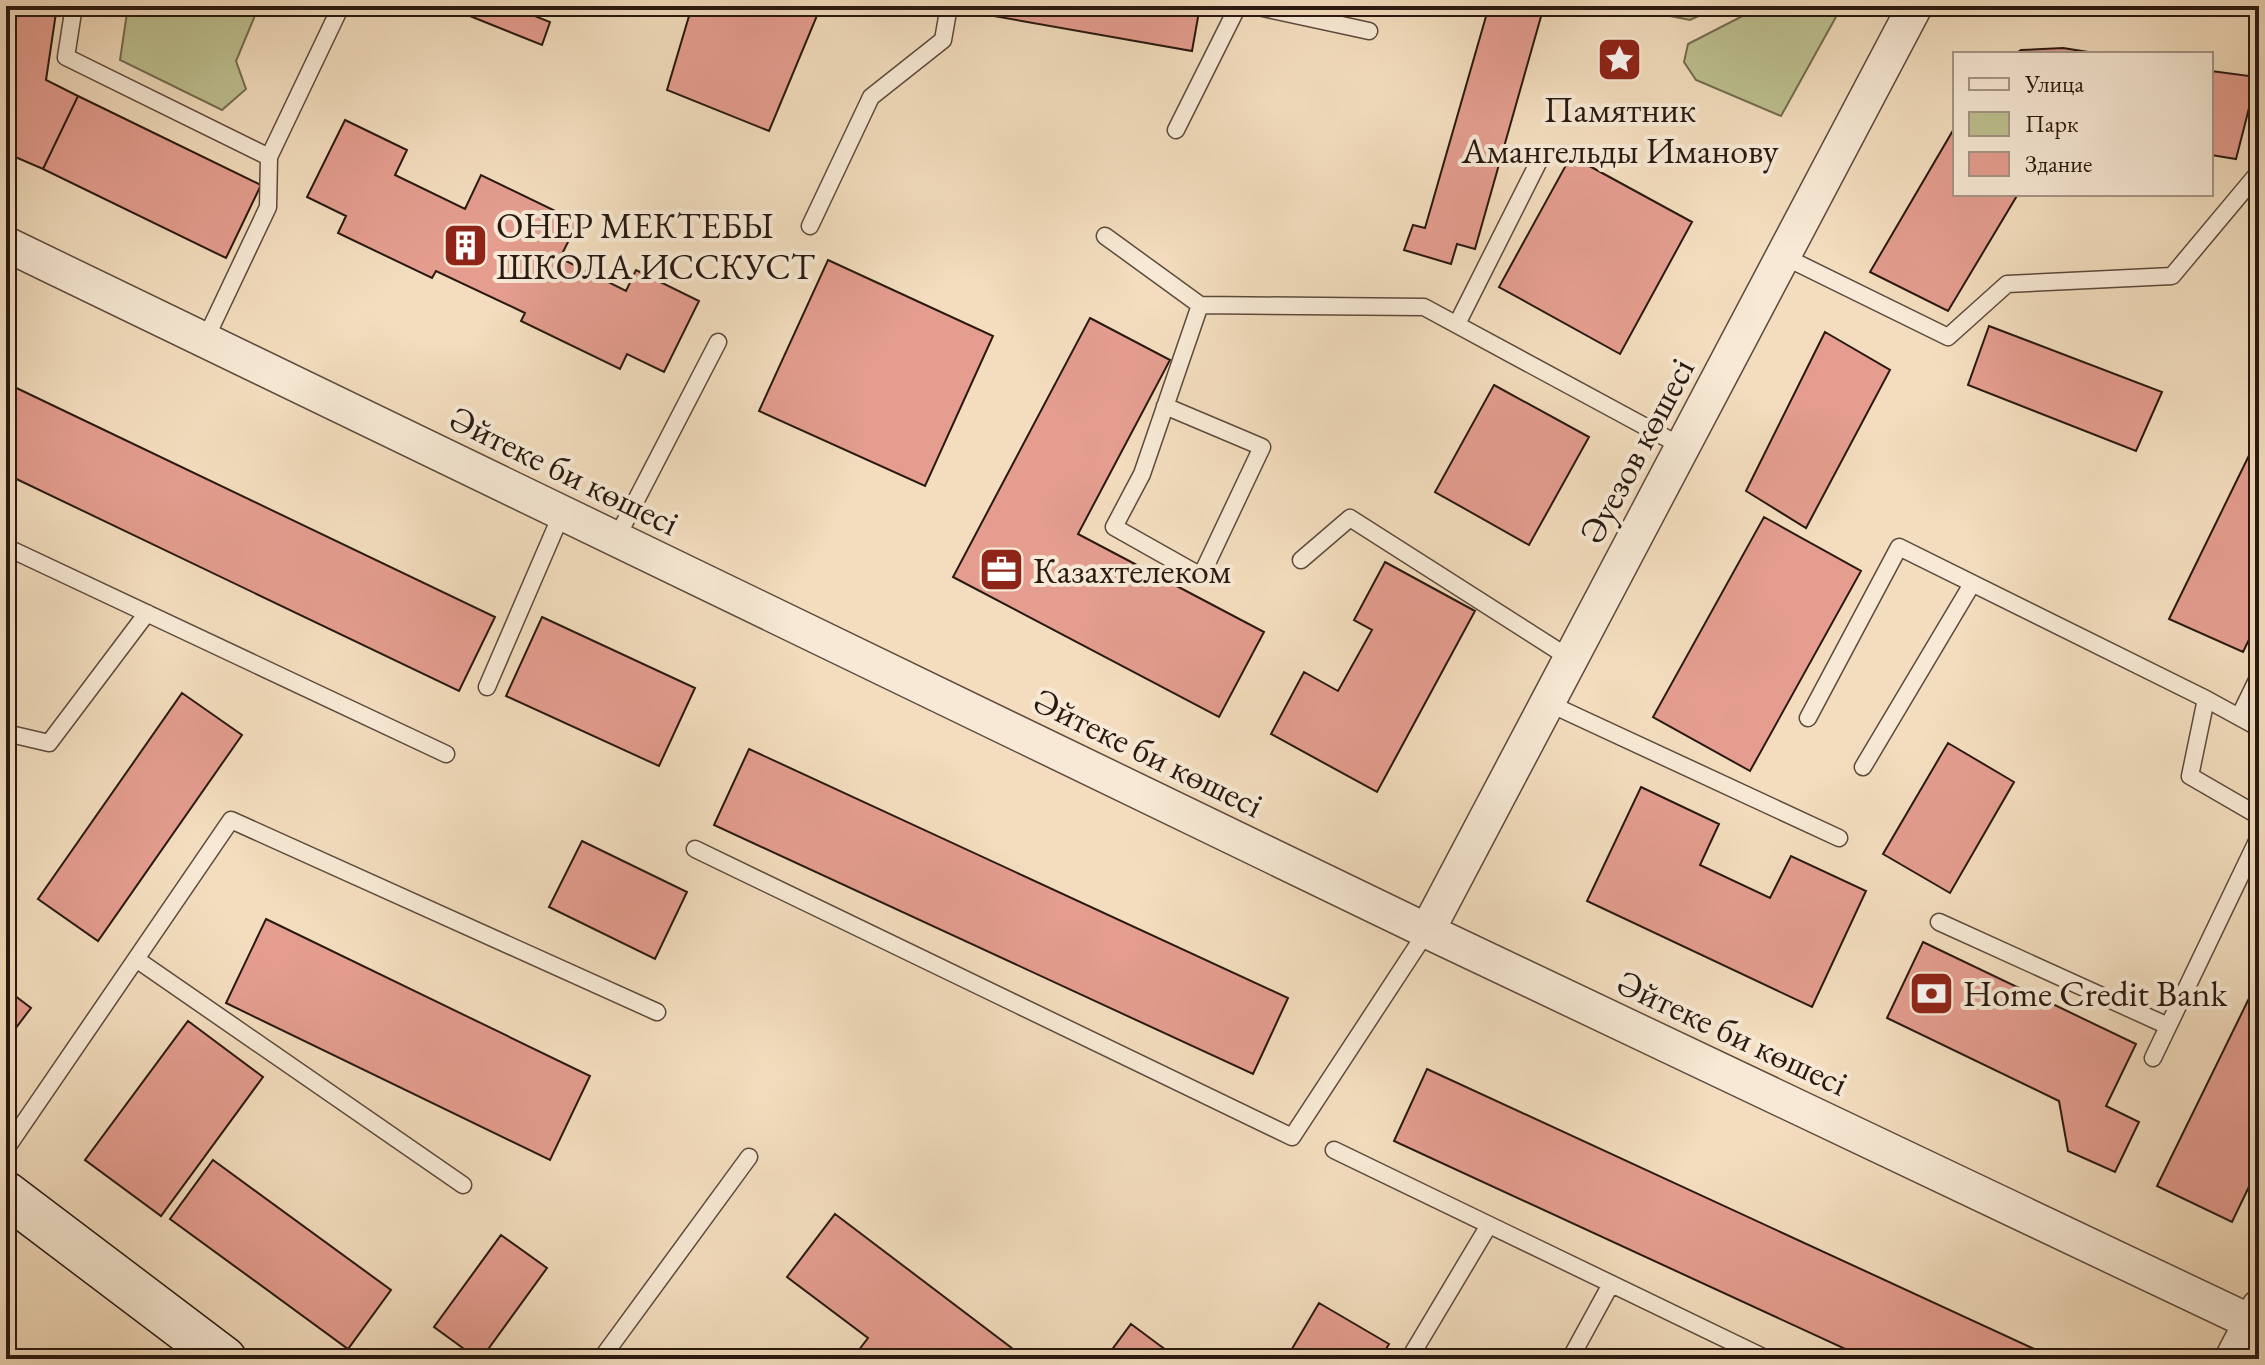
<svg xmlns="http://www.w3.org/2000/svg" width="2265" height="1365" font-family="'EB Garamond',serif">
<rect width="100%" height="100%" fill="#f3ddbe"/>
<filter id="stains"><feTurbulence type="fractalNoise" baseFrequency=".0025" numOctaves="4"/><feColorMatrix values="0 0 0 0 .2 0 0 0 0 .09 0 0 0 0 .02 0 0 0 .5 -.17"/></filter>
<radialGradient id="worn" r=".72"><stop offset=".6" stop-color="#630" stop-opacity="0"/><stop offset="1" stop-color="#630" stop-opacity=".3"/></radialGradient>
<path fill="#bdc090" stroke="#736c50" stroke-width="2" d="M128 6H259L236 61 246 89 222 110 120 60Z
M1655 6H1720L1690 20 1660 14Z
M1762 6H1842L1781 116 1696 80 1684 62 1688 44Z"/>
<path fill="#e49d8f" stroke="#291911" stroke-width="2" d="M6 6H57L46 80 78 96 43 169 6 153Z
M445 6H535L532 15 550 22 542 45Z
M692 6H821L769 131 667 90Z
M990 6H1200L1192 51 988 15Z
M1489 6H1544L1475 249 1457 244 1451 264 1404 250 1413 225 1425 228Z
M2063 48 2101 54H2015L2021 50Z
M2211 71 2257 77 2236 159 2211 155Z
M78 96 261 185 226 258 43 169Z
M345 120 407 150 395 175 465 209 481 175 578 222 560 258 626 291 636 270 699 301 664 372 627 354 620 369 521 321 525 313 436 271 432 278 338 233 346 216 307 197Z
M1955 127V194H2018L1948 311 1870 272Z
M1571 156 1692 222 1620 354 1499 287Z
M828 260 993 336 925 486 759 411Z
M1090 318 1170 360 1078 534 1264 632 1219 717 953 577Z
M1989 326 2162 392 2136 451 1968 385Z
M1825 332 1890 370 1806 528 1746 491Z
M6 383 495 617 459 691 6 474Z
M1494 385 1589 437 1529 545 1435 492Z
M2259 435V619L2243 652 2169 619Z
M1764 517 1861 571 1750 771 1653 717Z
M1385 562 1475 611 1377 792 1271 734 1304 672 1338 691 1372 630 1354 620Z
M542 617 695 688 659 766 506 696Z
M182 693 242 735 98 941 38 899Z
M1948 743 2014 782 1950 893 1883 854Z
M749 749 1288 998 1253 1074 714 825Z
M1641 787 1719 824 1700 865 1770 898 1791 856 1866 891 1812 1007 1587 901Z
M582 841 687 892 655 959 549 907Z
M266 919 590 1076 550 1160 226 1003Z
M1923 942 2136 1044 2106 1106 2139 1122 2115 1172 2068 1151 2059 1101 1887 1018Z
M2259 978V1166L2232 1222 2157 1186Z
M6 989 31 1008 6 1041Z
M188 1021 263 1077 161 1216 85 1160Z
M1427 1069 2056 1359H1867L1394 1141Z
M213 1160 391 1290 348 1349 170 1219Z
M835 1214 1021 1355 1018 1359H852L868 1338 787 1277Z
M501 1235 547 1268 481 1359H478L434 1327Z
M1319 1303 1389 1344 1380 1359H1286Z
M1131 1324 1178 1359H1105Z"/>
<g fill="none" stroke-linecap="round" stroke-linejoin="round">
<defs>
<path id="lane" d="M74 6 66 57 269 157
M1254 6 1369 31
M1176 130 1238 6
M810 226 871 97 943 40 949 6
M1105 236 1200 305 1424 307 1683 447
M1783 256 1948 337 2007 284 2172 276 2259 172
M1457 324 1538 163
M205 340 268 207 269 157 341 6
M1165 406 1262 447 1201 576 1114 527 1142 474 1200 305
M616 539 718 342
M6 547 446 754
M1301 560 1350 518 1571 659
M487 687 562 513
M1548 703 1839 838
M2239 717 2259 676
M1808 718 1899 547 2206 699
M2259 728 2206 699 2190 776 2259 816
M6 733 49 743 147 613
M1863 767 1972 584
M695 849 1292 1137 1427 931
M1939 922 2168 1026
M136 959 463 1185
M2153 1058 2259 837
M6 1149 231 820 657 1012
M1334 1150 1767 1359
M601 1359 749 1157
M1409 1359 1489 1225
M1570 1359 1611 1284"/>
<path id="street" d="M6 244 1427 931 2259 1326
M1427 931 1915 6
M2232 1359 2259 1307"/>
<path id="secondary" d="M6 1194 224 1359"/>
</defs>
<use href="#lane" stroke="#5c4a3c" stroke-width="19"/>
<use href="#street" stroke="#5c4a3c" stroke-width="37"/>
<use href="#secondary" stroke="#291911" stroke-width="47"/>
<use href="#lane" stroke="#f7e9d5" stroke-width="16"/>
<use href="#street" stroke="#f7e9d5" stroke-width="34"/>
<use href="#secondary" stroke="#f7e9d5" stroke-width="44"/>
</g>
<defs>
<symbol id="sight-square" viewBox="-11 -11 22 22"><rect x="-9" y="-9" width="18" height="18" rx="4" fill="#8f2418" stroke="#f7e9d5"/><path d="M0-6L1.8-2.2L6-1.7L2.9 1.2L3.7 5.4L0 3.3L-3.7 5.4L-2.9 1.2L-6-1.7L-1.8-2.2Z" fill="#fff"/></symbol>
<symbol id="building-square" viewBox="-11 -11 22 22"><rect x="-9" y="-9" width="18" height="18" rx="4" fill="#8f2418" stroke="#f7e9d5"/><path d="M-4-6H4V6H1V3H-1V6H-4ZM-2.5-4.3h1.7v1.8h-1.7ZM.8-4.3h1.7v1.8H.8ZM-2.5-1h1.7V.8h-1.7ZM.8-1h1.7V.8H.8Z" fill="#fff"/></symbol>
<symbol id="office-square" viewBox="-11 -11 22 22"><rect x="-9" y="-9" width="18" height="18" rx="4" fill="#8f2418" stroke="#f7e9d5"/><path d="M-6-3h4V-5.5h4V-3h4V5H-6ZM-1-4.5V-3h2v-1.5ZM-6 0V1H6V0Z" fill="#fff"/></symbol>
<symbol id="bank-square" viewBox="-11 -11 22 22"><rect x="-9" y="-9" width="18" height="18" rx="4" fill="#8f2418" stroke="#f7e9d5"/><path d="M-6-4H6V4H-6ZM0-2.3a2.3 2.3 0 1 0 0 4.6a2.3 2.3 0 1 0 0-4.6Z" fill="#fff"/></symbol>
</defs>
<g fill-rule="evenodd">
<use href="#sight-square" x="1594" y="34" width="51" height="51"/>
<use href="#building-square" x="440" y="220" width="51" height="51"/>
<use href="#office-square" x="976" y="544" width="51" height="51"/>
<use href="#bank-square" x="1906" y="968" width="51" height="51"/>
</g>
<g text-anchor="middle" stroke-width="8" stroke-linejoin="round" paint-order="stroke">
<g font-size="36" fill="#291911" stroke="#f7e9d5" text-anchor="start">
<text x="1620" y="122" text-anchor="middle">Памятник<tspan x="1620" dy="41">Амангельды Иманову</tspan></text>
<text x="496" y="238">ОНЕР МЕКТЕБЫ<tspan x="496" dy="41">ШКОЛА ИССКУСТ</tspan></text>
<text x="1033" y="583">Казахтелеком</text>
<text x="1963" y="1006">Home Credit Bank</text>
</g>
<g font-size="36" fill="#291911" stroke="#f7e9d5">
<text transform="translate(1636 450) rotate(-62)" y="13">Әуезов көшесі</text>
<text transform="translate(565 470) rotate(26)" y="13">Әйтеке би көшесі</text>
<text transform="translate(1149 752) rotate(26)" y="13">Әйтеке би көшесі</text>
<text transform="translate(1733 1032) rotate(25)" y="13">Әйтеке би көшесі</text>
</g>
</g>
<rect width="2265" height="1365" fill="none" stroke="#f3ddbe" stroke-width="32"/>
<rect x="8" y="8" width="2249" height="1349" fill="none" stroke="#291911" stroke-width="4"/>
<rect x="16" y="16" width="2233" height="1333" fill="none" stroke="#291911" stroke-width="2"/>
<rect x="1953" y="52" width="260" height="144" fill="#f7e9d5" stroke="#a59687" stroke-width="2"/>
<rect x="1969" y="78" width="40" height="12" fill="#f7e9d5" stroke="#a59687" stroke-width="2"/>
<text x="2025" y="92" font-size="24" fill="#291911">Улица</text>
<rect x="1969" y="112" width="40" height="24" fill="#bdc090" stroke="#a59687" stroke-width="2"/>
<text x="2025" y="132" font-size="24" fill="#291911">Парк</text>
<rect x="1969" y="152" width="40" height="24" fill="#e49d8f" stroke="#a59687" stroke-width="2"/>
<text x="2025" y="172" font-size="24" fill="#291911">Здание</text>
<rect width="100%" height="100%" filter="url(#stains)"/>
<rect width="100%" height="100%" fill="url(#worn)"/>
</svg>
